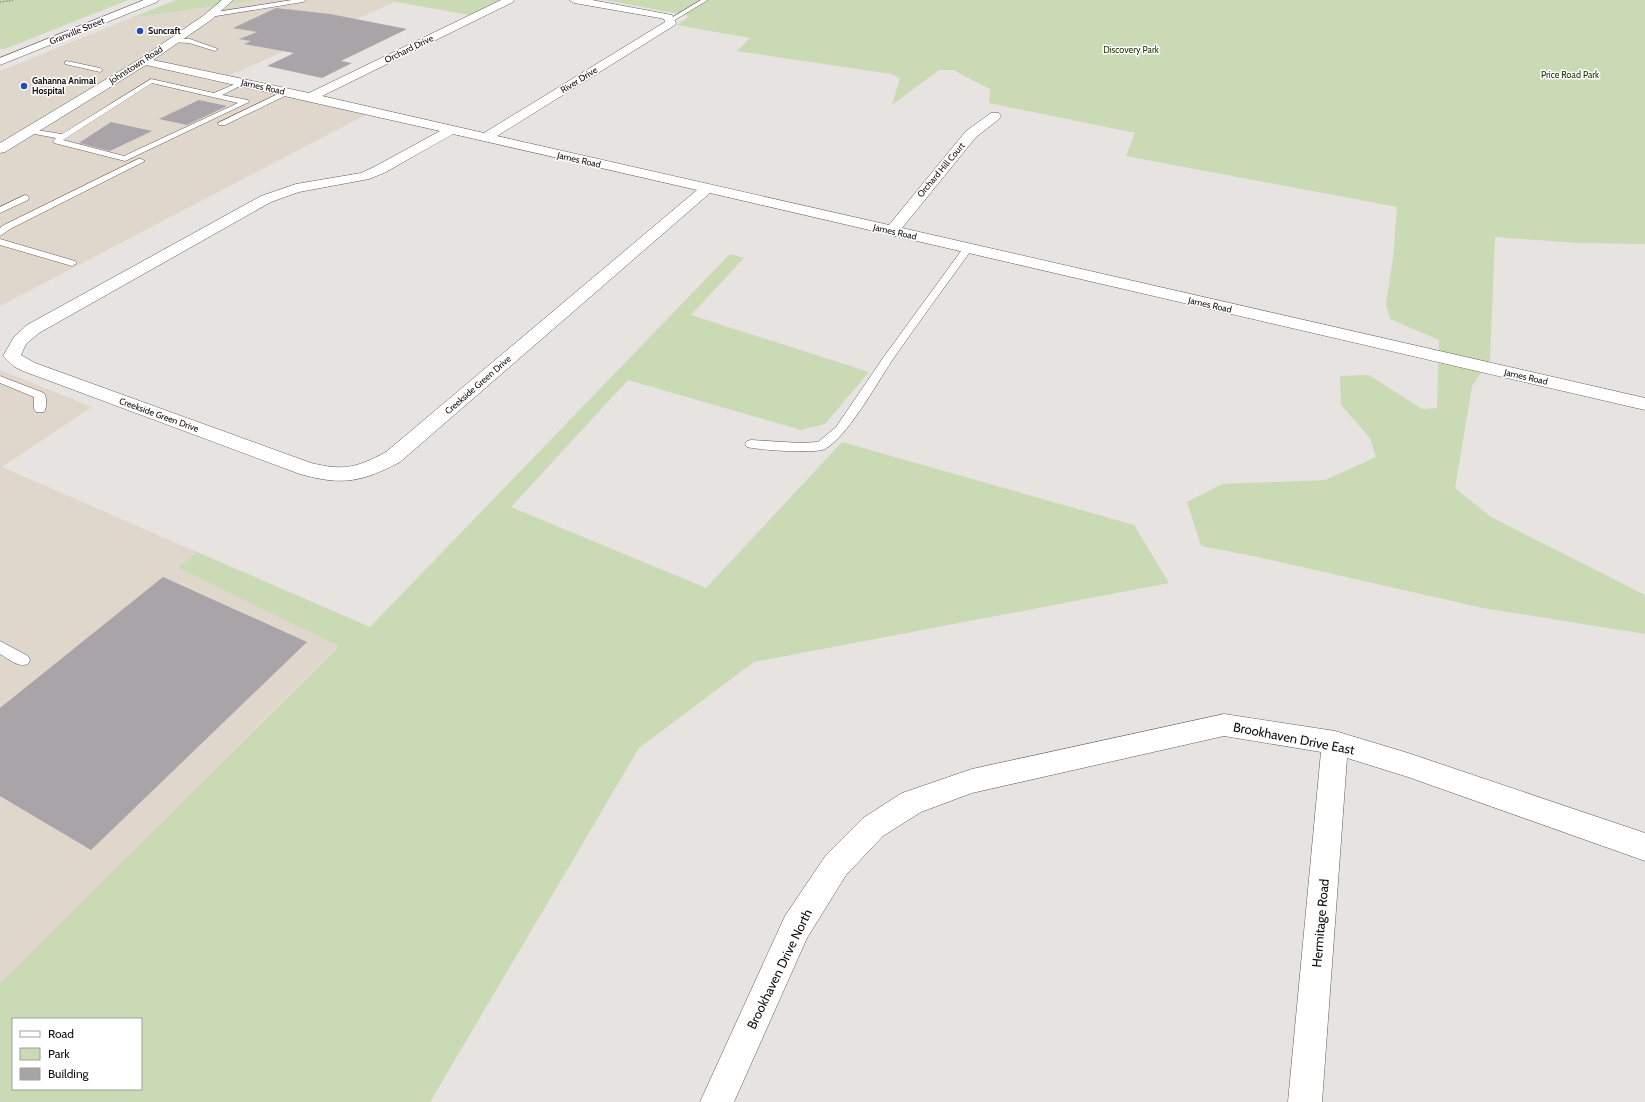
<svg xmlns="http://www.w3.org/2000/svg" width="1645" height="1102" font-family="Cabin,sans-serif">
<rect width="100%" height="100%" fill="#e7e3e0"/>
<path fill="#dfd6cc" d="M258 0H386L395 2 230 75 377 109 0 306V71L131 18Z
M0 370 92 407 2 467 197 552 178 568 339 645 0 983Z"/>
<path fill="#c9dab5" fill-rule="evenodd" d="M0 0H128L5 49H0Z
M176 0H258L131 18Z
M386 0H504L469 15Z
M605 0H1645V244L1578 243 1495 237 1490 360 1472 386 1455 488 1491 517 1645 595V634L1483 608 1258 557 1201 546 1187 502 1222 484 1325 480 1376 457 1370 438 1341 405 1340 376 1369 375 1422 409 1437 408 1439 340 1390 319 1386 304 1393 258 1397 207 1126 156 1135 133 989 103 990 89 953 70H939L892 105 900 78 891 74 737 51 750 38 677 25 690 16Z
M730 254 744 258 691 315 869 372 825 424 801 430 628 380 511 507 706 588 842 442 1134 525 1169 583 754 662 639 748 430 1102H0V983L339 646 178 568 197 552 370 627ZM13 1019H141V1089H13Z"/>
<path fill="#a8a4a7" d="M276 8 330 14 407 29 341 61 352 63 322 78 267 66 294 53 244 44 251 41 239 39 257 32 233 28Z
M199 100 227 106 187 125 159 119Z
M111 122 152 131 110 151 79 143Z
M163 577 307 642 91 850 0 796V708Z"/>
<g fill="none" stroke-linecap="round" stroke-linejoin="round">
<defs>
<path id="lane" d="M292 0H306L303 2 210 17 207 15 210 13Z
M701 0H708L673 21 668 20Z
M173 39H190L218 49 215 51 189 43 171 42V40Z
M67 61 100 68 103 70 100 72 65 64V62Z
M151 79 214 93 242 81 245 83 244 84 222 95 248 100 249 102 125 161 54 143 53 141 56 138 29 133 25 131 29 129 62 134ZM152 83 238 103 124 156 63 140Z
M284 91H290L291 93 225 125H219L218 123Z
M138 159H141L145 161 10 229 0 236V228L4 225Z
M25 195 28 196 29 198 28 200 0 213V207Z
M0 239 75 261 77 263 72 266 0 245Z
M967 246 972 249C945 287 917 324 891 362 876 385 847 437 825 449 816 454 758 450 747 447L745 444 747 441 751 440 801 443 818 442 836 427 883 358 964 247Z
M0 376 44 393C47 397 47 407 44 412H36L34 409V397L0 383Z
M0 641 28 656 30 660 28 664C18 668 9 659 0 654Z"/>
<path id="street" d="M222 0H233L211 20 153 60 309 93 501 0H514L513 2 322 96 484 133 665 22 664 19 660 18 574 3 569 0H592L672 15 676 23 675 25 497 136 889 225 966 131 991 113H999L1001 116 999 119 976 137 902 228 1645 398V410L710 193 400 462C362 482 342 486 300 474L23 371 13 366 3 356 14 337 27 325 261 196 296 184 361 173 374 167 440 131 146 65 5 152 0 153V143L140 59 203 16ZM453 134 697 190 386 452C356 468 344 471 311 463L35 363 21 355 26 344 39 333 271 202 299 192 369 179 384 173Z
M1224 714 1335 731 1408 753 1645 833V861L1408 777 1347 758 1322 1102H1288L1321 752 1224 736 972 793 921 812 883 836 846 875 807 938 734 1102H700L785 916 826 855 863 818 902 793 972 769Z"/>
<path id="highway" d="M144 0H158L157 2 0 65V58Z"/>
</defs>
<use href="#lane" stroke="#615d5a" stroke-width="1"/>
<use href="#street" stroke="#615d5a" stroke-width="1"/>
<use href="#highway" stroke="#615d5a" stroke-width="1"/>
<path stroke="#93908e" stroke-width="1.5" stroke-dasharray="1.5 1.5" stroke-linecap="butt" d="M0 2 14 0"/>
<use href="#lane" fill="#fff" fill-rule="evenodd"/>
<use href="#street" fill="#fff" fill-rule="evenodd"/>
<use href="#highway" fill="#fff" fill-rule="evenodd"/>
</g>
<g fill="#284ab9" stroke="#fff" stroke-width="1.5">
<circle cx="140" cy="31" r="4"/>
<circle cx="24" cy="86" r="4"/>
</g>
<g text-anchor="middle" stroke-width="3" stroke-linejoin="round" paint-order="stroke">
<g font-size="9" fill="#100f0e" stroke="#fff">
<text transform="translate(77 31) rotate(-22)" y="3">Granville Street</text>
<text transform="translate(409 49) rotate(-26)" y="3">Orchard Drive</text>
<text transform="translate(136 65) rotate(-33)" y="3">Johnstown Road</text>
<text transform="translate(579 80) rotate(-32)" y="3">River Drive</text>
<text transform="translate(263 87) rotate(13)" y="3">James Road</text>
<text transform="translate(579 160) rotate(13)" y="3">James Road</text>
<text transform="translate(941 170) rotate(-50)" y="3">Orchard Hill Court</text>
<text transform="translate(895 232) rotate(13)" y="3">James Road</text>
<text transform="translate(1210 305) rotate(13)" y="3">James Road</text>
<text transform="translate(1526 377) rotate(13)" y="3">James Road</text>
<text transform="translate(478 385) rotate(-41)" y="3">Creekside Green Drive</text>
<text transform="translate(159 415) rotate(20)" y="3">Creekside Green Drive</text>
</g>
<g font-size="9" font-weight="bold" fill="#100f0e" stroke="#fff" text-anchor="start">
<text x="148" y="34">Suncraft</text>
<text x="32" y="84">Gahanna Animal<tspan x="32" dy="10">Hospital</tspan></text>
</g>
<g font-size="9" fill="#253605" stroke="#fff">
<text x="1131" y="53">Discovery Park</text>
<text x="1570" y="78">Price Road Park</text>
</g>
<g font-size="13" fill="#100f0e" stroke="#fff">
<text transform="translate(1294 738) rotate(11)" y="5">Brookhaven Drive East</text>
<text transform="translate(1320 923) rotate(-85)" y="5">Hermitage Road</text>
<text transform="translate(779 969) rotate(-64)" y="5">Brookhaven Drive North</text>
</g>
</g>
<rect x="12" y="1018" width="130" height="72" fill="#ffffff" stroke="#9f9f9f"/>
<rect x="20" y="1031" width="20" height="6" fill="#ffffff" stroke="#9f9f9f"/>
<text x="48" y="1038" font-size="12" fill="#100f0e">Road</text>
<rect x="20" y="1048" width="20" height="12" fill="#c9dab5" stroke="#9f9f9f"/>
<text x="48" y="1058" font-size="12" fill="#100f0e">Park</text>
<rect x="20" y="1068" width="20" height="12" fill="#a8a4a7" stroke="#9f9f9f"/>
<text x="48" y="1078" font-size="12" fill="#100f0e">Building</text>
</svg>
